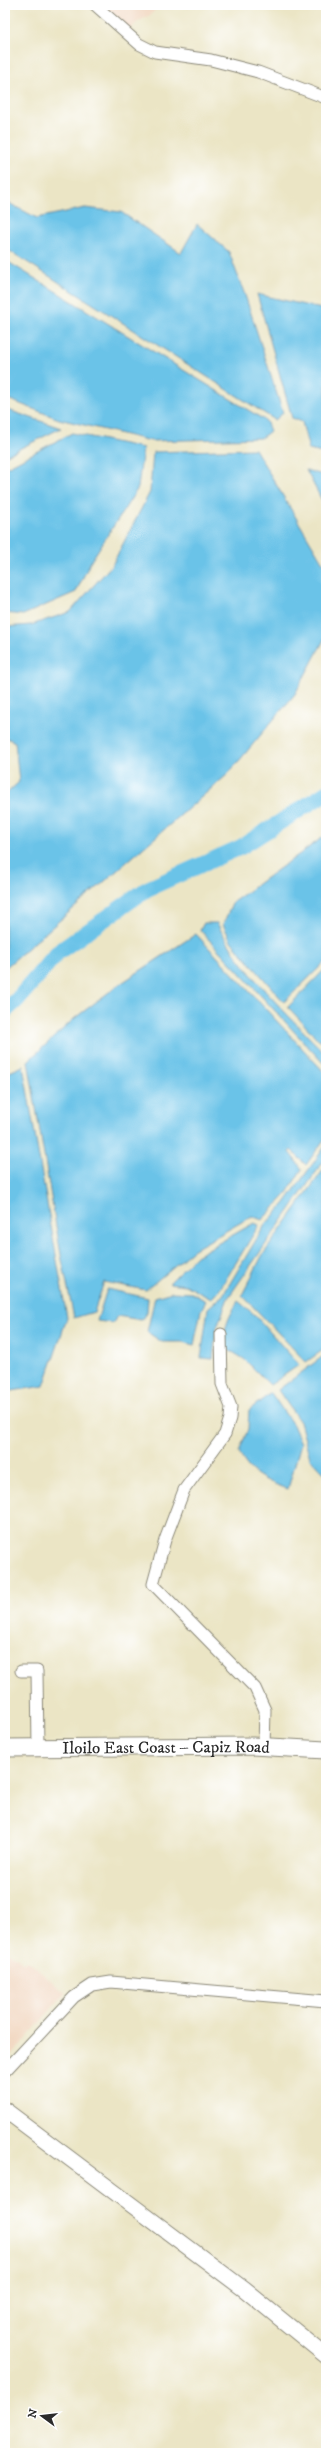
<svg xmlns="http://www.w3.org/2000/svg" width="331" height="2458" font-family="'IM FELL DW Pica',serif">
<rect width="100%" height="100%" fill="#fff"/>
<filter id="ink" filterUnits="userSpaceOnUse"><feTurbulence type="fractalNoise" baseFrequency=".025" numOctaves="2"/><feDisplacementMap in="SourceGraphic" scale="8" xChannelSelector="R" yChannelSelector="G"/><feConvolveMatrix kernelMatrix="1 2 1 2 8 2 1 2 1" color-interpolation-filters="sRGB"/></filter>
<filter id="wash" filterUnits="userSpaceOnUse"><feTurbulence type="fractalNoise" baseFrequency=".012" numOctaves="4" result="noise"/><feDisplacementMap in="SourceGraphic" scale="16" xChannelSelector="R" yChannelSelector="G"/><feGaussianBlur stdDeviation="0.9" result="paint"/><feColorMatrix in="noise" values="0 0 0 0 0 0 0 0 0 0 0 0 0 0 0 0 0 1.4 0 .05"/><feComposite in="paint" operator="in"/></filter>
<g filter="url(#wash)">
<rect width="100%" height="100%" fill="#ebe5c5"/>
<path fill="#f1d5bd" d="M99 5H158L152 14 139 21 127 32Z
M5 1949 23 1963 28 1961 65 1993 5 2063Z"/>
<path fill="#6bc3e8" stroke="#4b778a" d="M5 201 37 218 85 208 121 212 181 253 197 224 229 252 246 298 283 413 275 420 5 248Z
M5 260 266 421 270 431 261 438 151 441 59 419 5 398Z
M257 294 326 310V454L309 450 302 422 292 418Z
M5 409 61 428 5 456Z
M72 433 143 448 138 488 91 561 76 592 23 615 5 613V468Z
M255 449 326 568V636L295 694 228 774 5 968V795L19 782 15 742 5 737V627L31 625 70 612 112 565 150 492 153 452Z
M306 470 326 476V508Z
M326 835V961L284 1002 231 941 223 924 233 902Z
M204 923H217C241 972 289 1015 326 1055V1066L200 930Z
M196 934 326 1074V1137L306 1165 291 1150 289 1152 302 1169 285 1196 262 1220 252 1216 193 1250 146 1290 104 1282 94 1312 74 1318 61 1255 28 1061 75 1018 117 986Z
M326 968V1048L288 1007Z
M23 1066 67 1318 44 1386 5 1392V1074Z
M326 1145V1158L228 1298 216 1330 213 1359 201 1358 208 1308 223 1295 265 1225 285 1203Z
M326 1166V1348L306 1362 242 1295 262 1256Z
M254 1223 259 1225 220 1289 211 1299 186 1285 169 1283 196 1256Z
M107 1289 148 1298 147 1312 141 1320 117 1316 113 1323 97 1321Z
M172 1292 192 1293 206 1301 201 1310 194 1345 182 1342H162L147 1332 155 1297Z
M238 1301 255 1315 299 1365 270 1385 244 1359 226 1348C222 1329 229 1317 238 1301Z
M326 1354V1475L310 1458 300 1422 278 1390Z
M271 1393 293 1425 301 1443 288 1489C268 1482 248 1474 239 1452L248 1429 249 1410Z"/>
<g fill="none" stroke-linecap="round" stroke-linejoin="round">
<path stroke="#6bc3e8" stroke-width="16" d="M5 1011 17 1000 57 953 147 889 241 847 326 793"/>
</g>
</g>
<g filter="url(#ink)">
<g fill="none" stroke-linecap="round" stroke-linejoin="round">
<defs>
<path id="street" d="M95 5 139 44 155 52 211 60 258 72 326 98
M221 1334 222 1384 231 1407 230 1418 225 1434 184 1490 165 1540 153 1584 255 1688 265 1710 264 1746
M21 1671H37L38 1748
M5 2071 74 1997 92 1985 111 1982 326 2001"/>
<path id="secondary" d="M5 2110 245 2290 326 2356"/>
<g id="primary">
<path id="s1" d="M5 1748 252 1746 326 1750"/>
</g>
</defs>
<use href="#street" stroke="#8b8878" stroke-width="13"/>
<use href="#secondary" stroke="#8b8878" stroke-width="17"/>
<use href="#primary" stroke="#8b8878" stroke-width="19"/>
<use href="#street" stroke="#fff" stroke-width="11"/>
<use href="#secondary" stroke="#fff" stroke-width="15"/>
<use href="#primary" stroke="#fff" stroke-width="17"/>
</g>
</g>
<g text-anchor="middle" stroke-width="3.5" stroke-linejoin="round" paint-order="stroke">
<g font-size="17" fill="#2b2b2b" stroke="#fff">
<text dy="6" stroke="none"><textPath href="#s1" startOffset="161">Iloilo East Coast – Capiz Road</textPath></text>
</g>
</g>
<rect width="331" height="2458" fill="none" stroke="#fff" stroke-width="20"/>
<g transform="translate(42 2416) rotate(285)" stroke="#ffffff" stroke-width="3" paint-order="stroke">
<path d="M0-3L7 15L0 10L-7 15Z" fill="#2b2b2b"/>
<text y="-6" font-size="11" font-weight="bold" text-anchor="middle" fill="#2b2b2b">N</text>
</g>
</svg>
